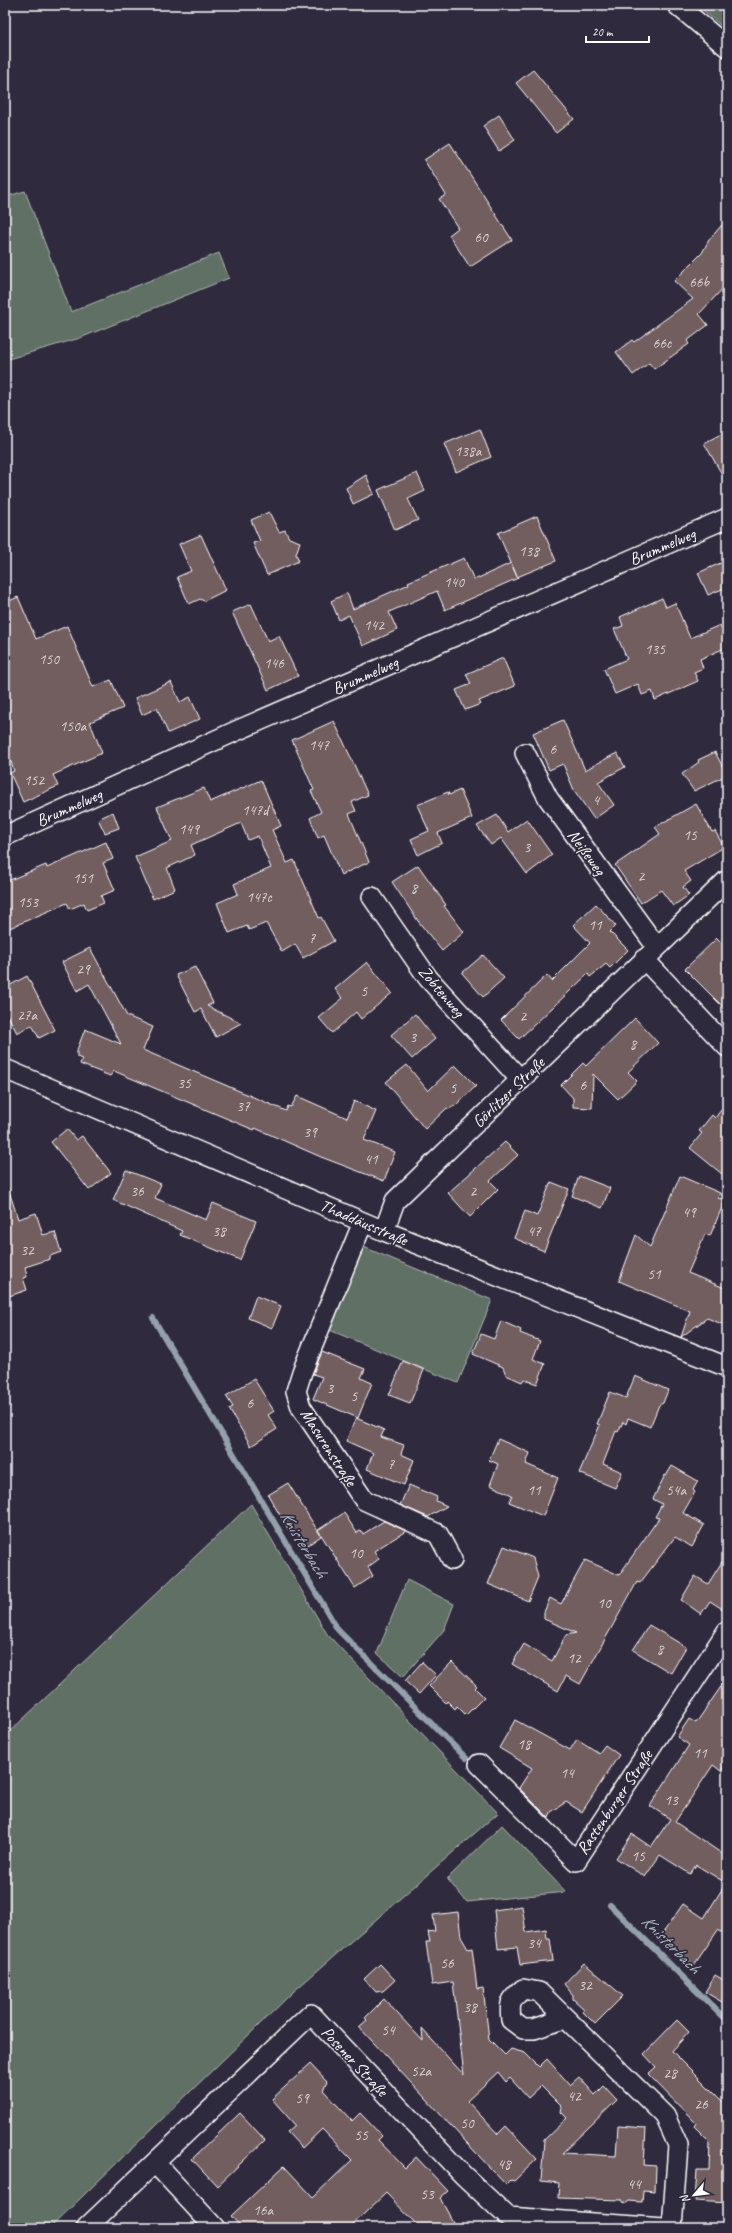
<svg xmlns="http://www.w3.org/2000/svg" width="732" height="2233" viewBox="0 0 732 2233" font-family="Caveat,sans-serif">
  <rect width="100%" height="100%" fill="#2f2a3d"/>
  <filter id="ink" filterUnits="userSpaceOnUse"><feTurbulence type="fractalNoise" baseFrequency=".025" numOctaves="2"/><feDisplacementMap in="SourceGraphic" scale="8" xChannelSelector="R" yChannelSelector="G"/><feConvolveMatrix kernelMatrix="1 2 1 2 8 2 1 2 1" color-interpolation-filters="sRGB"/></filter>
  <g filter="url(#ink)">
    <path fill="#606f65" stroke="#b0b7b2" d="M697 5H727V31Z
      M25 191 71 312 219 253 229 278 80 338 5 360V197Z
      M361 1246 492 1300 458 1383 327 1329Z
      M251 1504 327 1634 498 1813 293 1992 53 2225 54 2228H5V1736Z
      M407 1580 454 1604 444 1630 403 1677 377 1653Z
      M502 1825 566 1892 467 1902 447 1879Z"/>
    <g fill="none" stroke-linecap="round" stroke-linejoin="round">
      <path stroke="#94a1ad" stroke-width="6" d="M153 1318 338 1630 466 1758
        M610 1905 727 2021"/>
    </g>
    <path fill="#725d5f" stroke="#fff" d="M533 70 574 119 556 133 516 83Z
      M499 115 515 140 499 151 483 126Z
      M450 143 512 240 470 267 449 235 458 228 439 199 446 195 424 160Z
      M727 219V284L699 314 708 325 687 341 689 344 654 369 649 363 633 375 616 352 632 340 634 342 693 299 674 281 702 253 709 240Z
      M480 429 491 457 456 472 444 444Z
      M727 431V483L704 443Z
      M417 473 425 491 408 499 418 520 395 530 378 490Z
      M366 475 374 494 353 504 346 488Z
      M269 512 279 532 285 530 289 538 300 542 296 554 299 561 267 575 253 543 260 541 251 520Z
      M537 516 556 561 517 577 498 533Z
      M201 535 226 590 204 601 200 599 189 604 177 577 191 571 179 544Z
      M464 558 474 580 511 563 518 578 445 610 437 591 389 612 397 630 363 646 349 615 339 620 331 601 347 593 353 609 409 584 408 582Z
      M723 562 727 570V587L708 595 698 573Z
      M18 597 36 639 67 626 93 687 111 680 123 708 90 722 102 753 53 775 58 786 23 802 10 773 14 771 5 744V603Z
      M662 598 666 607 675 603 690 638 720 625 727 640V647L700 659 703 668 694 672 698 681 655 700 652 691 642 695 638 684 615 694 604 669 627 659 614 629 623 626 620 617Z
      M251 604 268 641 279 636 298 676 268 690 232 612Z
      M503 658 515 686 479 701 481 704 465 710 456 690 471 684 466 674Z
      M171 682 180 702 190 697 200 719 168 733 157 708 142 715 135 698Z
      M563 720 585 770 617 753 625 767 598 782 614 805 594 819 574 790 563 764 549 770 533 733Z
      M334 721 368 795 352 802 356 811 349 814 369 862 341 875 324 835 318 838 310 818 321 812 311 791 314 790 292 740Z
      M715 752 727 775 694 791 682 774 699 762 698 760Z
      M261 780 281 826 272 830 287 863 294 860 319 918 321 917 334 941 303 958 295 944 282 952 266 923 249 930 247 926 229 933 217 903 238 894 234 884 271 868 258 836 248 840 241 823 191 845 195 855 167 868 175 889 153 899 135 857 172 841 157 807 204 788 210 802Z
      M460 790 472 818 438 833 442 843 418 855 411 839 429 831 417 805 448 792 449 795Z
      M696 804 712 832 715 831 724 847 684 871 691 881 683 887 689 895 673 906 661 890 641 903 615 865 660 834 655 827Z
      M113 812 119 828 105 833 98 819Z
      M497 815 508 832 527 819 552 855 527 874 501 838 491 845 477 826Z
      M106 842 113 859 103 863 115 890 101 896 104 903 87 910 84 903 70 909 67 903 5 930V882L46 865 47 868Z
      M418 865 446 905 444 906 464 932 442 951 418 921 392 882Z
      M596 904 616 926 610 932 628 950 610 968 606 964 590 977 588 974 519 1039 501 1020 547 975 552 981 590 943 573 925Z
      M717 938 727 948V1011L685 969Z
      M90 948 127 1016 153 1027 143 1050 286 1111 288 1106 291 1107 297 1096 347 1118 354 1101 376 1111 364 1140 395 1152 384 1181 321 1157 255 1128 254 1130 114 1071 110 1076 80 1064 82 1059 77 1057V1050L85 1029 121 1044 89 984 77 991 62 962Z
      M483 955 504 978 483 997 462 973Z
      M367 962 392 993 361 1019 356 1012 332 1033 319 1018 343 998 335 989Z
      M195 967 213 1003 207 1006 241 1023 216 1037 201 1009 195 1012 176 975Z
      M27 976 55 1030 39 1038 32 1025 17 1033 5 1010V988Z
      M415 1014 435 1039 412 1059 391 1035Z
      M635 1018 658 1043 628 1072 637 1081 618 1099 593 1074 592 1108 573 1107V1098L561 1085 583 1063 586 1066Z
      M407 1065 428 1091 455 1065 476 1086 456 1105 449 1109 447 1108 425 1129 386 1082Z
      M727 1102V1178L690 1148 702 1133 699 1131 712 1115 715 1118Z
      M67 1129 76 1140 82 1136 111 1173 89 1190 51 1142Z
      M505 1142 518 1155 490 1181 498 1189 470 1217 448 1193Z
      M126 1170 161 1184 155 1198 206 1220 213 1203 256 1221 240 1260 180 1235 182 1231 113 1200Z
      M579 1176 610 1188 602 1208 572 1196Z
      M680 1176 720 1193 718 1198 725 1200 710 1236 705 1234 688 1273 727 1289V1326L707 1318 681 1337 690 1311 619 1281 636 1235 650 1247Z
      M551 1182 569 1189 544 1251 514 1238 525 1211 537 1216Z
      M8 1188 18 1219 36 1213 43 1235 55 1232 61 1252 50 1256V1259L25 1267 27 1277 23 1278 27 1290 9 1296 5 1283V1189Z
      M256 1296 281 1306 272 1328 248 1318Z
      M501 1321 521 1330 520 1333 540 1341 533 1359 545 1364 537 1384 524 1379 522 1382 506 1375 503 1367 473 1354 481 1334 494 1339Z
      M322 1352 365 1369 361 1378 372 1383 358 1418 313 1399 322 1377 313 1374Z
      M403 1361 424 1370 410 1403 389 1395Z
      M635 1376 668 1390 663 1403 659 1405 650 1427 628 1418 626 1424 623 1422 618 1432 616 1431 603 1464 622 1472 615 1488 579 1473 600 1425 597 1424 610 1392 626 1398Z
      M254 1379 274 1411 268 1415 277 1429 251 1446 229 1409 233 1407 226 1396Z
      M356 1418 384 1430 381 1437 404 1445 401 1454 414 1460 404 1485 367 1469 373 1453 346 1441Z
      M498 1439 530 1453 526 1464 558 1478 543 1516 509 1502 512 1495 490 1485 498 1464 489 1460Z
      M672 1466 698 1481 693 1490 695 1492 683 1513 704 1525 692 1547 675 1537 640 1583 637 1582 580 1684 566 1676 558 1691 512 1664 524 1644 552 1661 566 1635 576 1633 544 1619V1612L550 1598 561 1604 585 1560 619 1575 659 1518 655 1517 662 1504 653 1499 665 1475 666 1476Z
      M288 1483 321 1536 305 1547 294 1530 290 1532 268 1495Z
      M409 1485 437 1497 436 1501 447 1506 428 1517 400 1505Z
      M344 1513 357 1533 361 1530 363 1534 384 1521 406 1531 374 1551 379 1559 368 1567 373 1576 355 1588 318 1530Z
      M504 1546 533 1558 538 1577 528 1601 488 1584Z
      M727 1554V1612L710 1601 701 1614 681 1600 695 1576 708 1584Z
      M649 1625 686 1647 671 1673 633 1650Z
      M422 1662 436 1675 419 1694 405 1681Z
      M452 1662 477 1686 475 1688 484 1697 466 1715 457 1706 455 1709 447 1701 446 1703 429 1686Z
      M727 1678V1761L721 1771 713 1765 675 1822 727 1857V1936L718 1930 694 1965 658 1940 683 1904 704 1918 726 1883 696 1865 690 1874 660 1855 645 1877 616 1858 632 1834 651 1847 670 1819 650 1806 689 1745 677 1737 689 1719 696 1723Z
      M515 1720 570 1750 577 1739 599 1753 605 1745 619 1755 582 1812 566 1802 551 1812 549 1818 519 1788 532 1768 499 1748Z
      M522 1906 526 1932 546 1929 547 1939H550L553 1961 520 1965 517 1947 498 1949 494 1910Z
      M458 1912 461 1937 468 1949 472 1948 477 1989 483 1988 489 2039 505 2055 511 2049 525 2053 539 2067 547 2059 570 2085 579 2077 595 2095 604 2086 617 2100 562 2153 616 2156 618 2126 646 2128 644 2165 656 2166 655 2191 643 2190 642 2202 629 2201 625 2204 622 2200 558 2198 559 2183 541 2181 544 2140 567 2118 561 2112 562 2107 541 2086 528 2098 510 2078 506 2082 498 2072 467 2101 498 2134 506 2126 537 2159 514 2181 511 2180 506 2185 359 2027 367 2020 365 2018 384 1999 423 2041 422 2029 464 2075 453 1982 432 1985 426 1942H430L428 1932 435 1931 433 1915Z
      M584 1963 623 1996 595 2024 582 2011 584 2009 573 1999V1995L564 1984Z
      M380 1964 395 1980 383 1991 376 1992 364 1979Z
      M715 1975 727 1982V2005L705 1992Z
      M677 2020 689 2032 672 2051 727 2106V2203L695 2201 697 2170H709L710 2142 694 2126 696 2123 648 2074 656 2067 644 2054Z
      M310 2064 327 2082 323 2090 352 2121 360 2113 382 2136 378 2140 405 2168 416 2157 448 2191 440 2198 456 2228H420L386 2193 349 2228H242L231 2216 284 2166 313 2197 352 2160 322 2129 302 2148 287 2132 295 2125 272 2099Z
      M240 2113 265 2140 217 2186 192 2159Z"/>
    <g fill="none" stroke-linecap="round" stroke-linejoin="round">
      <g stroke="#fff" stroke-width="22">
        <path id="street" d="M677 5 727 47
          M525 753 548 798 656 946
          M5 836 236 731 727 518
          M372 897 428 978 521 1080
          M644 959 727 1047
          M5 1069 384 1231 727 1367
          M363 1222 302 1372 296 1391 301 1407 364 1500 438 1534 452 1560
          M384 1231 395 1201 727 880
          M479 1764 576 1861 727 1631
          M564 2019 534 2029H523L511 2020C509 2003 510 2000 523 1989L539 1992 665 2116 678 2145 672 2228
          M155 2163 215 2228
          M86 2228 311 2014 463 2175 508 2217 664 2228"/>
      </g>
      <use href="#street" stroke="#2f2a3d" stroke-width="19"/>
    </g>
  </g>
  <g text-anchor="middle" stroke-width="3.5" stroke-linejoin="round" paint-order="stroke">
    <g font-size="15" fill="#dcd6d7">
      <text x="481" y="242">60</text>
      <text x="699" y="287">66b</text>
      <text x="662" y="348">66c</text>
      <text x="468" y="456">138a</text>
      <text x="529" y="556">138</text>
      <text x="454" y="587">140</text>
      <text x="374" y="630">142</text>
      <text x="655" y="654">135</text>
      <text x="49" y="664">150</text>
      <text x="274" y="668">146</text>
      <text x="73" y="731">150a</text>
      <text x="319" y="750">147</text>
      <text x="553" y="754">6</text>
      <text x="34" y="785">152</text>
      <text x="596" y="805">4</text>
      <text x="255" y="815">147d</text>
      <text x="189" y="834">149</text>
      <text x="690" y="840">15</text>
      <text x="527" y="852">3</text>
      <text x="641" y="881">2</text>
      <text x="83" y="883">151</text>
      <text x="414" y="893">8</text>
      <text x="259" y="902">147c</text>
      <text x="28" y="907">153</text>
      <text x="595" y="930">11</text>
      <text x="312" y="943">7</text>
      <text x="83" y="974">29</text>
      <text x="364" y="996">5</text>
      <text x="27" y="1020">27a</text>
      <text x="523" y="1021">2</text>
      <text x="413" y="1042">3</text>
      <text x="633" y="1049">8</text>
      <text x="184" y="1088">35</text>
      <text x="583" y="1090">6</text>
      <text x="453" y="1093">5</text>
      <text x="243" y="1111">37</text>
      <text x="310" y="1137">39</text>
      <text x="371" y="1164">41</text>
      <text x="137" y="1196">36</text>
      <text x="473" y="1196">2</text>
      <text x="689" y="1217">49</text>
      <text x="219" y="1236">38</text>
      <text x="534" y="1236">47</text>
      <text x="27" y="1255">32</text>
      <text x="654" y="1279">51</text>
      <text x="330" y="1393">3</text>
      <text x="354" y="1401">5</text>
      <text x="250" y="1408">6</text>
      <text x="391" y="1469">7</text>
      <text x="534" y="1495">11</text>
      <text x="676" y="1495">54a</text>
      <text x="356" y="1558">10</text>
      <text x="604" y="1608">10</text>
      <text x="660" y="1654">8</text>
      <text x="574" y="1663">12</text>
      <text x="524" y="1749">18</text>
      <text x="700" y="1758">11</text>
      <text x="567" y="1778">14</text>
      <text x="671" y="1805">13</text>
      <text x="638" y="1861">15</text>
      <text x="534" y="1948">34</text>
      <text x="447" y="1968">56</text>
      <text x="585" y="1990">32</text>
      <text x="470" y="2012">38</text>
      <text x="388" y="2035">54</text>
      <text x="421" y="2076">52a</text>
      <text x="670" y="2078">28</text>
      <text x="574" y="2101">42</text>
      <text x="302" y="2103">59</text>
      <text x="701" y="2109">26</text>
      <text x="467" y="2128">50</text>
      <text x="361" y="2140">55</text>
      <text x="504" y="2169">48</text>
      <text x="634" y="2189">44</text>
      <text x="427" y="2199">53</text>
      <text x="263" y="2215">16a</text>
    </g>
    <g font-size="17" fill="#fff" stroke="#2f2a3d">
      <text transform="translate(662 546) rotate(-23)" y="6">Brummelweg</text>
      <text transform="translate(365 675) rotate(-24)" y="6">Brummelweg</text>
      <text transform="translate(69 807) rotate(-24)" y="6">Brummelweg</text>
      <text transform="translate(587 852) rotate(54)" y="6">Neißeweg</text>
      <text transform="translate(442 991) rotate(50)" y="6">Zobtenweg</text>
      <text transform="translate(508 1092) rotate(-44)" y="6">Görlitzer Straße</text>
      <text transform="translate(364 1222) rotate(23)" y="6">Thaddäusstraße</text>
      <text transform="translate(329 1447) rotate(57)" y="6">Masurenstraße</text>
      <text transform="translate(614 1802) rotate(-56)" y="6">Rastenburger Straße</text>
      <text transform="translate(355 2061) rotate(47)" y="6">Posener Straße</text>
    </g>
    <g font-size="18" font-style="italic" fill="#aeb9c1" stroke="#2f2a3d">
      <text transform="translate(304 1544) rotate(59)" y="6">Knisterbach</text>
      <text transform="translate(671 1944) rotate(45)" y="6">Knisterbach</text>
    </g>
  </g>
  <rect width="732" height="2233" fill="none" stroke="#2f2a3d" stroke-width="20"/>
  <rect x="10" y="10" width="712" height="2213" fill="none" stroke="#fff" stroke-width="1.5" filter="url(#ink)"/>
  <g transform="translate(694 2195) rotate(242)" stroke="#2f2a3d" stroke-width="3" paint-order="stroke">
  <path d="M0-3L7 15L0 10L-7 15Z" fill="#ffffff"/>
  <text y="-6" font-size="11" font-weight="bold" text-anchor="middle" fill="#ffffff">N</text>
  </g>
  <path d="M586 36v6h63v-6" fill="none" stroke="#ffffff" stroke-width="2"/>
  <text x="592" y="36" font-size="12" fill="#ffffff" stroke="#2f2a3d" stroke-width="3" paint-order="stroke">20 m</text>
</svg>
